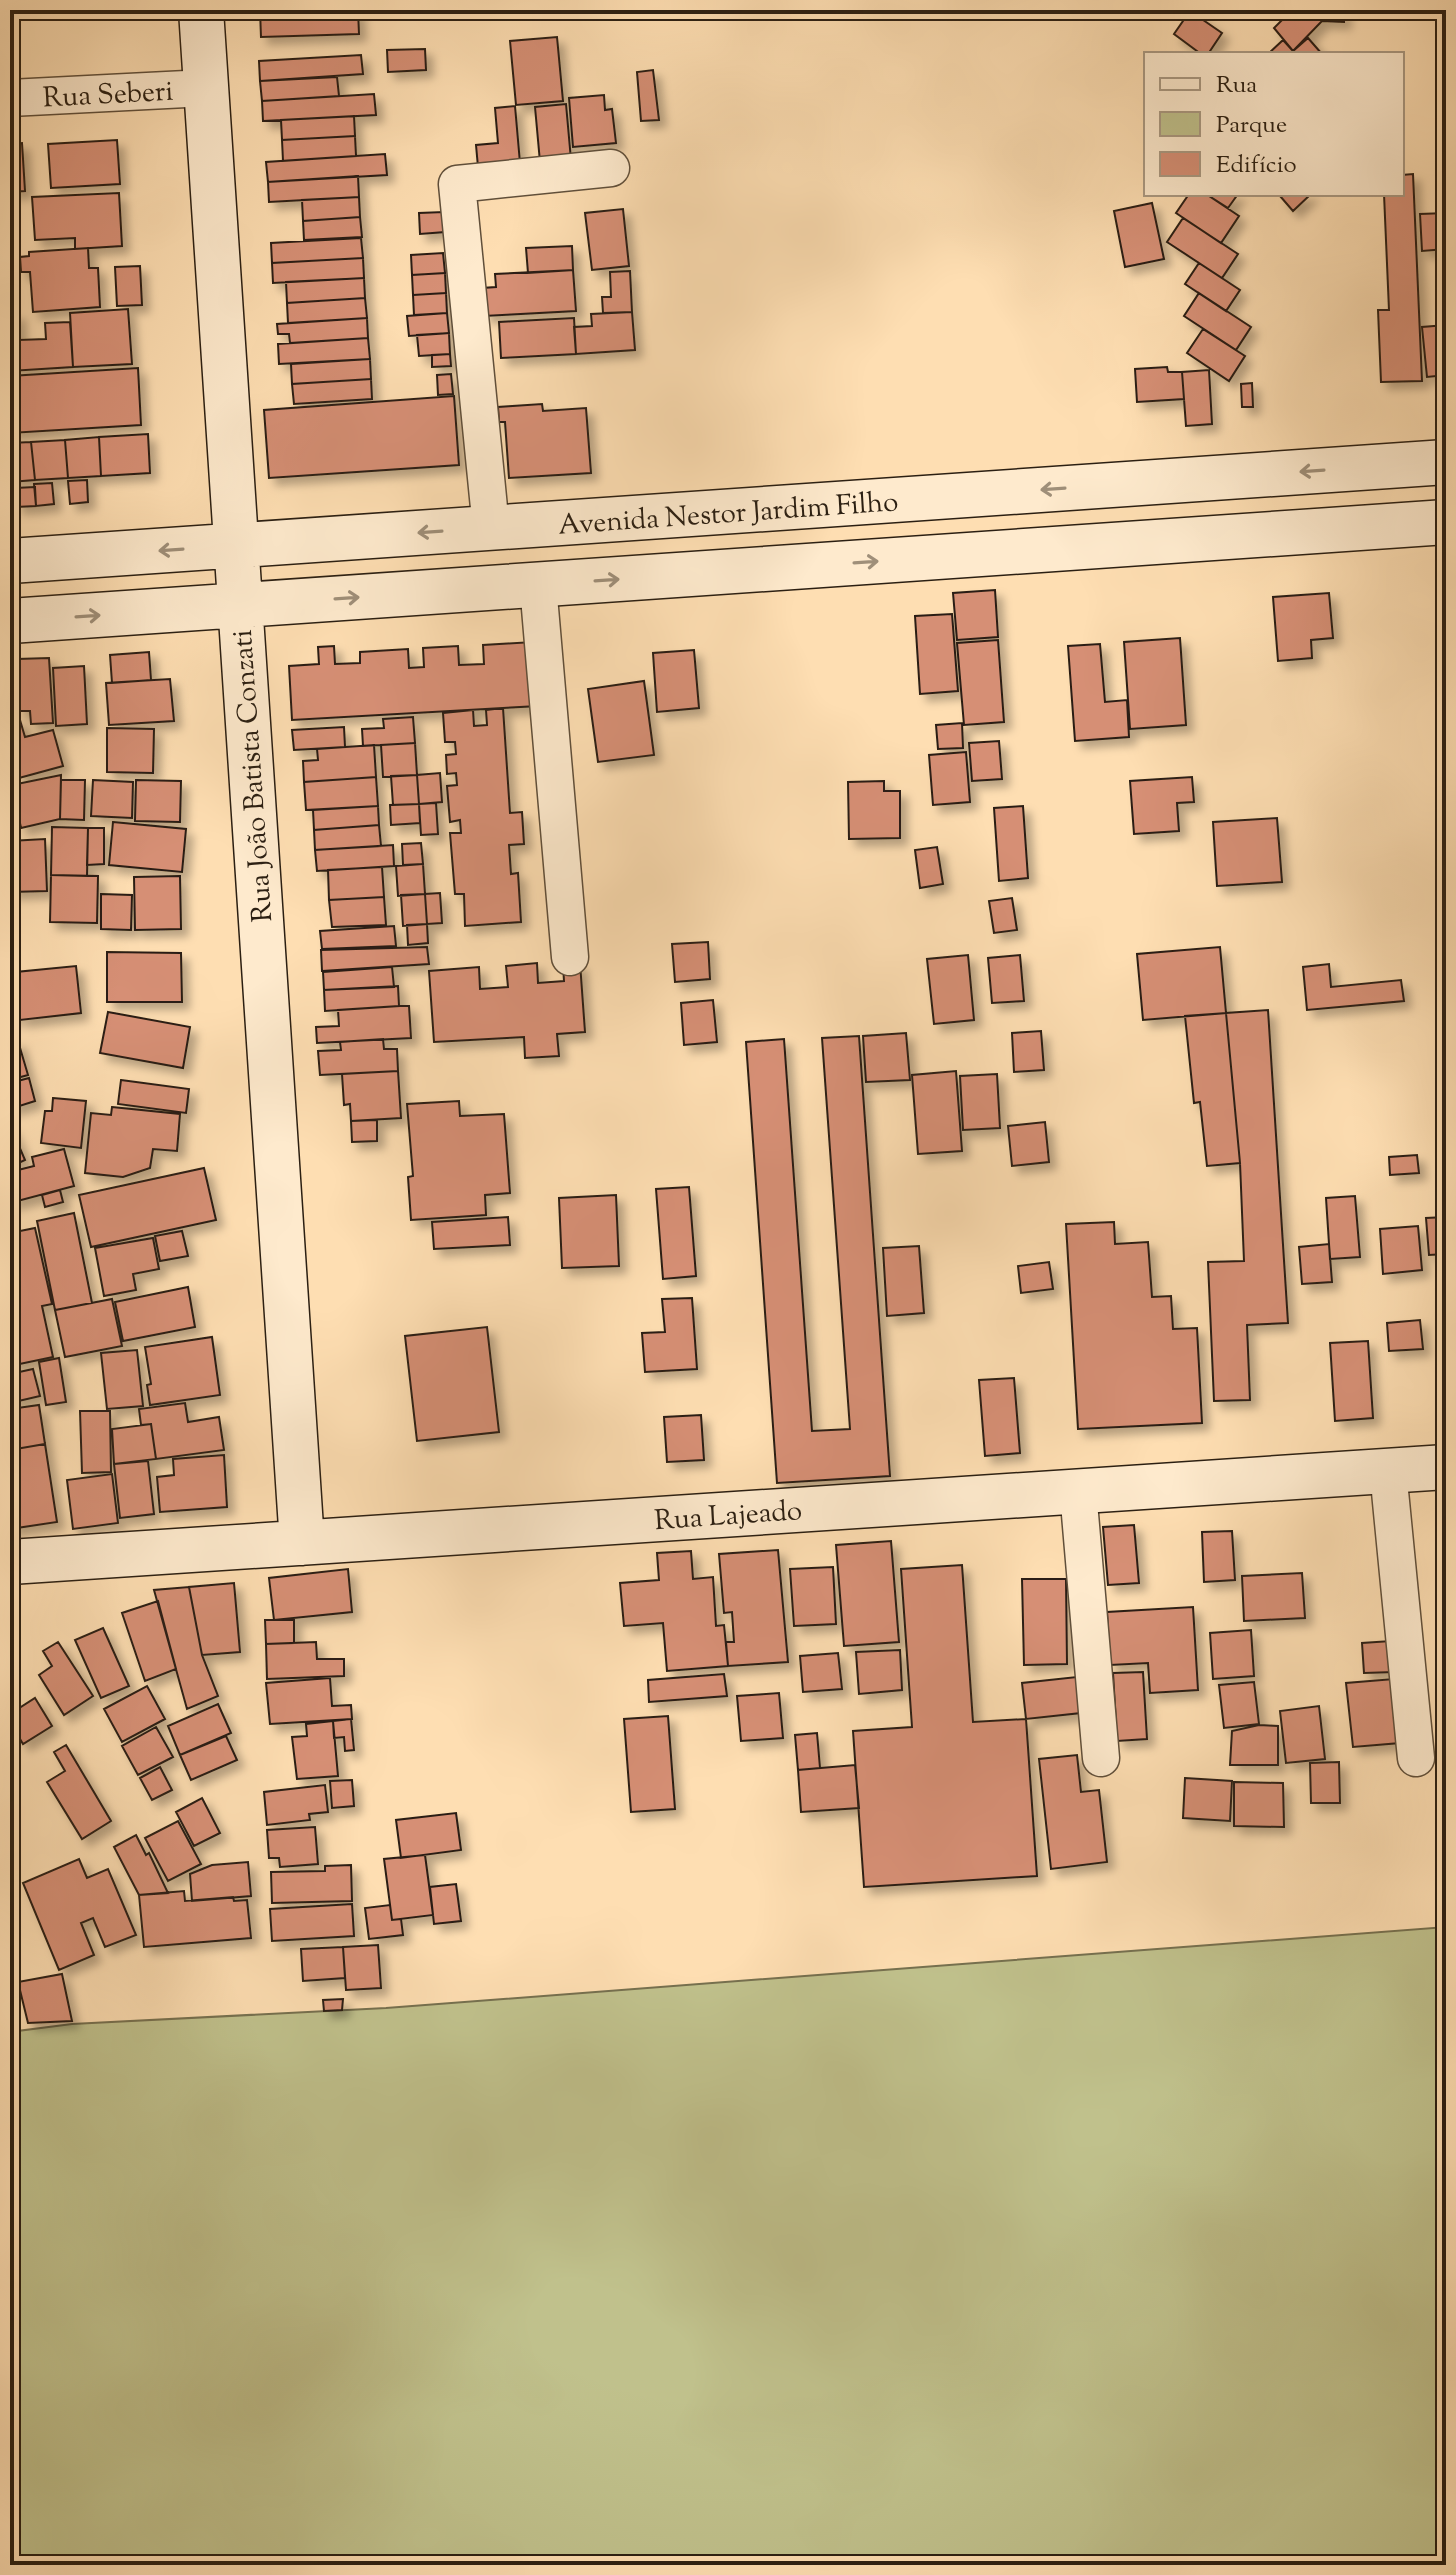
<svg xmlns="http://www.w3.org/2000/svg" width="1456" height="2575" viewBox="0 0 1456 2575" font-family="'Sorts Mill Goudy',serif">
  <defs>
    <filter id="shadow"><feDropShadow dx="7" dy="7" stdDeviation="4" flood-color="#0004"/></filter>
  </defs>
  <rect width="100%" height="100%" fill="#fedeb2"/>
  <filter id="stains"><feTurbulence type="fractalNoise" baseFrequency=".0025" numOctaves="4"/><feColorMatrix values="0 0 0 0 .2 0 0 0 0 .09 0 0 0 0 .02 0 0 0 .5 -.17"/></filter>
  <radialGradient id="worn" r=".72"><stop offset=".6" stop-color="#630" stop-opacity="0"/><stop offset="1" stop-color="#630" stop-opacity=".3"/></radialGradient>
  <path fill="#c0c18c" stroke="#76704f" stroke-width="2" d="M1446 1927V2565H10V2032L72 2024 386 2008Z"/>
  <path fill="#d68f75" stroke="#2b1f12" stroke-width="2" filter="url(#shadow)" d="M260 10H358L359 34 261 37Z
    M1292 10H1311L1322 21 1293 51 1274 28Z
    M1311 10H1344V22L1322 21Z
    M1190 11 1222 33 1208 54H1201L1174 34Z
    M557 37 563 101 516 105 510 41Z
    M1308 38 1322 54H1268L1283 40 1293 51Z
    M425 49 426 70 388 72 387 50Z
    M361 55 363 74 260 81 259 61Z
    M653 70 659 120 641 121 637 72Z
    M337 77 339 96 262 101 260 81Z
    M374 94 376 115 263 121 262 101Z
    M604 95 605 110 612 109 616 143 573 147 569 98Z
    M566 104 571 160 540 162 535 107Z
    M515 106 520 163 478 167 476 145 498 143 495 108Z
    M354 116 355 136 282 140 281 120Z
    M355 136 356 156 283 161 282 140Z
    M117 140 120 184 51 188 48 144Z
    M22 143 25 191 10 192V144Z
    M385 154 387 175 268 182 266 162Z
    M1413 174 1422 381 1381 382 1378 310H1389L1384 194H1402V175Z
    M358 176 359 197 269 202 268 182Z
    M119 193 122 246 75 249V238L35 240 32 197Z
    M1189 194H1206L1239 216 1221 243 1176 213Z
    M1206 194H1238L1228 208Z
    M1282 194H1311L1293 211 1280 196Z
    M359 197 360 217 303 221 302 200Z
    M1152 203 1164 259 1125 267 1114 211Z
    M623 209 629 266 592 270 585 213Z
    M444 212 445 232 420 234 419 213Z
    M1446 213V249L1422 251 1420 214Z
    M360 217 362 237 304 240 303 221Z
    M1183 218 1238 254 1222 278 1167 242Z
    M361 238 363 258 272 263 271 243Z
    M572 246 573 270 528 273 526 248Z
    M88 248 89 268H98L100 307 33 312 30 272H21L20 257 29 256V252Z
    M443 253 445 273 412 275 411 255Z
    M363 258 364 278 273 283 272 263Z
    M1199 263 1240 290 1226 311 1185 284Z
    M140 266 142 305 117 306 115 267Z
    M573 270 576 311 484 316 482 288 496 287 495 274Z
    M630 271 632 312 603 313 602 297H611L610 272Z
    M445 273 446 293 413 295 412 275Z
    M364 278 365 298 287 303 286 282Z
    M446 293 447 313 414 315 413 295Z
    M1199 293 1251 327 1236 350 1184 316Z
    M365 298 367 318 288 323 287 303Z
    M128 309 132 364 73 367 70 313Z
    M632 312 635 350 576 354 574 327 592 326 591 314Z
    M18 313 19 340 46 339 45 323 70 322 73 367 10 371V314Z
    M447 313 449 333 409 336 407 316Z
    M367 318 368 338 290 343 289 334H278L277 324Z
    M574 318 576 354 501 358 499 322Z
    M1446 325V375L1427 377 1422 327Z
    M1203 329 1245 356 1229 381 1187 353Z
    M449 333 450 354 419 356 417 335Z
    M368 338 370 359 279 364 278 344Z
    M450 354 451 366 432 367V355Z
    M370 359 371 379 292 384 291 364Z
    M1167 367 1168 372H1182L1184 399 1137 402 1135 369Z
    M138 368 141 425 10 433V376Z
    M1209 370 1212 424 1186 426 1182 372Z
    M451 374 453 394 438 395 437 375Z
    M371 379 372 399 294 404 292 384Z
    M1252 383 1253 407H1242L1241 384Z
    M454 396 459 465 269 478 264 410Z
    M542 404 543 411 586 408 591 473 509 478 505 422H499L498 407Z
    M148 434 150 473 101 476 99 437Z
    M99 437 101 476 68 478 65 440Z
    M65 440 68 478 35 480 31 442Z
    M31 442 35 480 10 482V443Z
    M87 480 88 502 70 504 68 481Z
    M52 483 54 504 36 506 34 484Z
    M35 487 36 506 16 507 15 488Z
    M995 590 998 637 957 640 953 593Z
    M1329 593 1333 638 1311 640 1312 658 1278 661 1273 597Z
    M952 614 958 691 920 694 915 616Z
    M1180 638 1186 725 1130 729 1124 642Z
    M998 640 1004 722 964 725 957 643Z
    M533 642 538 706 292 720 289 666 319 664 318 647 334 646 335 664 360 663V652L408 649 409 668 424 667 423 648 458 646 459 665 484 664 483 645Z
    M1100 644 1105 702 1127 700 1129 737 1075 741 1068 646Z
    M694 650 699 708 657 712 653 653Z
    M149 652 151 680 112 683 110 655Z
    M49 658 53 723 31 724 30 711H20L17 659Z
    M84 666 87 724 56 726 53 668Z
    M170 679 174 721 109 725 106 683Z
    M644 681 654 755 598 762 588 689Z
    M503 708 510 813 522 812 524 844 509 845 511 874 518 873 521 922 465 926 464 894H455L450 833H461L460 820 450 822 447 786 457 785 456 773 447 774 446 755 456 754 455 742H445L443 713 473 710 474 726 487 725 486 710Z
    M413 717 415 743 363 746 362 729 384 728 383 719Z
    M20 720 25 737 53 730 63 766 19 778 10 748V723Z
    M962 723 963 748 938 749 936 725Z
    M344 727 345 747 294 750 292 730Z
    M107 728 154 729 153 773 107 772Z
    M999 741 1002 779 972 781 969 743Z
    M415 743 417 775 383 777 381 745Z
    M374 745 376 777 304 782 303 761 318 760 317 749Z
    M966 752 970 802 933 805 929 755Z
    M440 773 442 802 419 804 417 775Z
    M61 775 60 819 21 828 12 785Z
    M417 775 419 804 393 805 391 776Z
    M376 777 378 806 306 810 304 782Z
    M1192 777 1194 802 1177 803 1179 831 1134 834 1130 781Z
    M61 780H85L84 820 60 819Z
    M93 780 133 782 132 818 91 816Z
    M136 780 181 781 180 822 135 821Z
    M884 781V791H900V838L849 839 848 782Z
    M436 803 438 834 421 835 419 804Z
    M419 804 420 823 391 825 390 805Z
    M378 806 379 825 314 830 313 810Z
    M1023 806 1028 878 999 881 994 808Z
    M1277 818 1282 882 1217 886 1213 822Z
    M113 822 186 829 182 872 109 865Z
    M379 825 381 846 315 850 314 830Z
    M52 827 88 828 87 876 51 875Z
    M88 828H104V864L87 865Z
    M45 839 47 891 10 892V841Z
    M421 843 423 864 403 865 402 844Z
    M393 845 394 866 317 871 315 850Z
    M937 847 943 884 920 888 915 850Z
    M423 864 425 894 398 896 396 866Z
    M382 867 384 897 329 900 328 870Z
    M51 875 98 876 97 923 50 922Z
    M180 876 181 929 135 930 134 877Z
    M440 893 442 923 427 924 425 894Z
    M101 894 132 895 131 930 101 929Z
    M425 894 427 924 403 926 401 895Z
    M384 897 386 925 332 927 329 900Z
    M1012 898 1017 930 994 933 989 901Z
    M427 924 428 943 408 945 407 925Z
    M394 926 396 946 322 949 320 931Z
    M708 942 710 979 675 982 672 944Z
    M427 947 429 964 322 971 321 950Z
    M1220 947 1226 1013 1143 1020 1137 954Z
    M107 952 181 953 182 1002H107Z
    M968 955 974 1020 934 1024 927 959Z
    M1020 955 1024 1001 992 1003 988 958Z
    M537 963 538 983 564 981 563 965 580 963 585 1032 557 1034 559 1056 525 1058 524 1037 434 1042 429 971 479 967 480 989 508 987 506 966Z
    M1329 964 1331 987 1401 980 1404 1001 1307 1010 1303 967Z
    M76 966 81 1013 20 1020 16 972Z
    M392 967 394 987 324 990 323 972Z
    M10 985 16 1018 10 1019Z
    M398 986 399 1006 325 1011 324 990Z
    M713 1000 717 1042 684 1045 681 1003Z
    M399 1006H409L411 1038 317 1043 316 1027 339 1026 338 1010Z
    M1268 1010 1288 1323 1247 1325 1250 1400 1214 1401 1208 1262 1244 1261 1240 1163 1226 1013Z
    M108 1012 190 1027 183 1068 100 1053Z
    M1226 1013 1240 1163 1207 1166 1200 1102 1194 1103 1185 1016Z
    M1041 1031 1044 1070 1014 1072 1012 1033Z
    M906 1033 910 1080 866 1082 863 1036Z
    M859 1036 890 1476 777 1483 746 1042 784 1039 812 1431 850 1429 822 1038Z
    M383 1039 384 1049H397L398 1071 320 1075 318 1051 341 1050 340 1042Z
    M18 1041 28 1075 10 1080V1043Z
    M398 1071 401 1118 351 1121 350 1104 344 1105 342 1074Z
    M956 1071 962 1151 918 1154 912 1075Z
    M997 1074 1000 1128 963 1130 960 1076Z
    M29 1078 35 1101 10 1109V1083Z
    M121 1080 189 1089 186 1113 118 1104Z
    M53 1098 86 1101 81 1148 41 1143 45 1111H52Z
    M459 1101 460 1116 504 1114 510 1193 485 1195 486 1215 411 1220 408 1177 413 1176 407 1104Z
    M112 1107 180 1114 177 1151 153 1149 150 1168 123 1177 85 1173 91 1113 111 1115Z
    M377 1120V1141L352 1142 351 1121Z
    M1045 1122 1049 1162 1012 1166 1008 1126Z
    M10 1125 25 1160 10 1167Z
    M64 1149 74 1186 10 1203V1172L34 1166 32 1157Z
    M1417 1155 1419 1173 1390 1175 1389 1157Z
    M204 1168 216 1220 91 1247 79 1195Z
    M689 1187 696 1276 663 1279 656 1189Z
    M60 1190 63 1202 45 1207 42 1195Z
    M616 1195 619 1266 562 1268 559 1198Z
    M1355 1196 1360 1257 1330 1259 1326 1198Z
    M74 1213 92 1303 55 1310 37 1221Z
    M508 1217 510 1245 434 1249 432 1222Z
    M1446 1217V1254L1429 1255 1426 1218Z
    M1114 1222 1115 1244 1148 1242 1152 1297 1171 1296 1173 1329 1197 1328 1202 1423 1078 1429 1066 1224Z
    M1418 1226 1422 1270 1383 1274 1380 1229Z
    M35 1228 52 1304 42 1306 53 1357 10 1366V1307L14 1306 10 1290V1233Z
    M182 1231 188 1256 160 1261 155 1236Z
    M153 1238 159 1269 133 1274 136 1290 104 1296 95 1248Z
    M1329 1244 1332 1282 1302 1284 1299 1247Z
    M919 1246 924 1313 887 1316 883 1248Z
    M1049 1262 1053 1289 1021 1293 1018 1266Z
    M1441 1283H1446V1318H1444Z
    M188 1287 195 1327 123 1341 115 1302Z
    M692 1298 697 1369 645 1372 642 1333 665 1332 662 1299Z
    M112 1299 122 1346 65 1357 55 1310Z
    M1420 1320 1423 1349 1389 1351 1387 1323Z
    M487 1327 499 1432 417 1441 405 1336Z
    M212 1337 220 1395 150 1405 147 1385 151 1384 145 1347Z
    M1368 1341 1373 1418 1335 1421 1330 1343Z
    M137 1350 143 1406 107 1409 101 1353Z
    M59 1358 66 1402 46 1405 39 1362Z
    M33 1369 40 1396 10 1403V1374Z
    M1014 1378 1020 1453 985 1456 979 1380Z
    M185 1403 188 1422 219 1417 224 1450 156 1459 151 1424 141 1425 139 1409Z
    M39 1405 45 1444 10 1450V1409Z
    M80 1411H110L111 1472 82 1473Z
    M701 1415 704 1460 667 1462 664 1417Z
    M151 1424 156 1459 114 1464 112 1429Z
    M45 1444 57 1522 10 1529V1450Z
    M224 1455 227 1507 160 1512 157 1477 174 1475 173 1459Z
    M148 1461 154 1514 120 1518 114 1464Z
    M112 1474 118 1523 73 1529 67 1480Z
    M1134 1525 1139 1583 1108 1585 1103 1527Z
    M1232 1531 1235 1580 1204 1582 1202 1532Z
    M891 1541 899 1642 844 1646 836 1545Z
    M778 1550 788 1662 728 1666 726 1642H734L732 1612 724 1613 719 1554Z
    M691 1551 693 1579 713 1577 716 1626 724 1625 728 1666 667 1671 663 1623 624 1626 620 1583 659 1580 657 1553Z
    M962 1565 973 1722 1026 1719 1037 1876 864 1887 853 1731 912 1727 901 1569Z
    M833 1567 836 1624 794 1626 790 1569Z
    M348 1569 352 1612 274 1620 269 1578Z
    M1302 1573 1305 1618 1244 1621 1242 1576Z
    M1022 1579H1066L1067 1664 1024 1665Z
    M234 1583 240 1652 202 1655 189 1587Z
    M189 1587 202 1655 218 1696 187 1709 154 1590Z
    M158 1601 176 1669 145 1681 122 1613Z
    M1193 1607 1198 1690 1150 1693 1148 1663 1110 1665 1107 1612Z
    M265 1620H294V1643L266 1644Z
    M103 1628 129 1686 101 1698 75 1640Z
    M1251 1630 1254 1676 1213 1679 1210 1633Z
    M1391 1641 1394 1672 1364 1673 1362 1643Z
    M58 1642 93 1696 64 1715 39 1675 52 1666 43 1651Z
    M316 1642 317 1659H344V1676L267 1679 266 1644Z
    M900 1650 902 1690 859 1694 856 1652Z
    M838 1653 842 1689 803 1692 800 1656Z
    M1143 1672 1147 1739 1117 1741 1113 1673Z
    M724 1674 727 1696 649 1702 648 1680Z
    M1086 1676 1090 1712 1026 1719 1022 1683Z
    M330 1678 332 1706 351 1705 352 1719 270 1724 266 1683Z
    M1394 1679 1400 1743 1353 1747 1346 1683Z
    M1254 1682 1259 1724 1224 1728 1219 1685Z
    M147 1686 165 1719 122 1742 104 1709Z
    M779 1693 783 1738 741 1741 737 1696Z
    M35 1698 52 1726 23 1744 10 1722V1714Z
    M218 1704 231 1733 180 1755 168 1726Z
    M1319 1706 1325 1759 1286 1763 1280 1711Z
    M668 1716 675 1809 631 1812 624 1719Z
    M351 1719 354 1750 345 1751 344 1737 334 1738 333 1721Z
    M333 1721 338 1776 297 1779 292 1737 307 1736 306 1724Z
    M1259 1725 1278 1726V1765H1230L1232 1731Z
    M156 1727 173 1757 138 1775 122 1746Z
    M817 1733 820 1768 798 1770 795 1735Z
    M226 1736 237 1760 191 1780 180 1755Z
    M66 1745 111 1821 82 1839 47 1782 65 1771 54 1752Z
    M1077 1755 1081 1792 1099 1790 1107 1862 1051 1869 1039 1759Z
    M1339 1762 1340 1803H1311L1310 1763Z
    M855 1765 859 1808 801 1812 798 1770Z
    M160 1767 172 1790 152 1800 140 1778Z
    M1185 1778 1232 1781 1230 1821 1183 1818Z
    M352 1780 354 1806 332 1808 330 1781Z
    M1234 1782 1283 1783 1284 1827 1234 1826Z
    M325 1785 328 1812 309 1814 310 1820 267 1825 264 1792Z
    M202 1798 220 1833 194 1846 176 1812Z
    M456 1813 461 1850 401 1858 396 1820Z
    M178 1821 201 1864 168 1881 145 1838Z
    M315 1827 318 1864 280 1867 279 1858H269L267 1830Z
    M136 1835 146 1855 149 1853 168 1893 139 1895 114 1847Z
    M425 1855 433 1915 392 1920 384 1859Z
    M79 1859 87 1878 108 1869 136 1935 105 1947 93 1918 81 1923 94 1955 59 1970 23 1883Z
    M248 1862 251 1896 192 1901 190 1874 212 1865Z
    M351 1865 352 1901 272 1903 271 1872 325 1871V1866Z
    M456 1884 461 1921 434 1924 430 1887Z
    M184 1891 185 1901 233 1897 234 1901 247 1900 251 1938 144 1947 139 1895Z
    M352 1904 354 1936 272 1941 270 1909Z
    M390 1905 392 1920 401 1919 403 1935 369 1939 365 1908Z
    M378 1945 381 1988 346 1990 343 1947Z
    M343 1947 345 1978 303 1981 301 1949Z
    M62 1974 72 2021 28 2023 18 1982Z
    M343 1999 342 2010 324 2011 323 2000Z"/>
  <g fill="none" stroke-linecap="round" stroke-linejoin="round">
    <g stroke="#604f3a" stroke-width="39">
      <path id="street" d="M10 98 206 88
        M491 528 457 184 611 168
        M538 585 570 957
        M1388 1471 1416 1758
        M1078 1491 1101 1758"/>
    </g>
    <g stroke="#2b1f12" stroke-width="47">
      <path id="secondary" d="M201 10 302 1543
        M10 561 1446 462
        M10 621 1446 522
        M10 1562 1446 1467"/>
    </g>
    <use href="#street" stroke="#feeacd" stroke-width="36"/>
    <use href="#secondary" stroke="#feeacd" stroke-width="44"/>
  </g>
  <defs><path id="oneway-shaft" d="M-6 0H5M1.5-3L5.5 0L1.5 3" fill="none" stroke-width="1.6" stroke-linecap="round" stroke-linejoin="round" transform="scale(2)"/></defs>
  <g stroke="#9f8f79">
    <use href="#oneway-shaft" transform="translate(1312 471) rotate(176)"/>
    <use href="#oneway-shaft" transform="translate(1053 489) rotate(176)"/>
    <use href="#oneway-shaft" transform="translate(430 532) rotate(176)"/>
    <use href="#oneway-shaft" transform="translate(171 550) rotate(176)"/>
    <use href="#oneway-shaft" transform="translate(866 562) rotate(-4)"/>
    <use href="#oneway-shaft" transform="translate(607 580) rotate(-4)"/>
    <use href="#oneway-shaft" transform="translate(347 598) rotate(-4)"/>
    <use href="#oneway-shaft" transform="translate(88 616) rotate(-4)"/>
  </g>
  <g text-anchor="middle" stroke-width="7" stroke-linejoin="round" paint-order="stroke">
    <g font-size="28" fill="#2b1f12" stroke="#feeacd">
      <text transform="translate(108 93) rotate(-3)" y="10">Rua Seberi</text>
      <text transform="translate(728 512) rotate(-4)" y="10">Avenida Nestor Jardim Filho</text>
      <text transform="translate(251 776) rotate(-94)" y="10">Rua João Batista Conzati</text>
      <text transform="translate(728 1514) rotate(-4)" y="10">Rua Lajeado</text>
    </g>
  </g>
  <rect width="1456" height="2575" fill="none" stroke="#fedeb2" stroke-width="40"/>
  <rect x="12" y="12" width="1432" height="2551" fill="none" stroke="#2b1f12" stroke-width="4"/>
  <rect x="20" y="20" width="1416" height="2535" fill="none" stroke="#2b1f12" stroke-width="2"/>
  <rect x="1144" y="52" width="260" height="144" fill="#feeacd" stroke="#aa9982" stroke-width="2"/>
  <rect x="1160" y="78" width="40" height="12" fill="#feeacd" stroke="#aa9982" stroke-width="2"/>
  <text x="1216" y="92" font-size="24" fill="#2b1f12">Rua</text>
  <rect x="1160" y="112" width="40" height="24" fill="#c0c18c" stroke="#aa9982" stroke-width="2"/>
  <text x="1216" y="132" font-size="24" fill="#2b1f12">Parque</text>
  <rect x="1160" y="152" width="40" height="24" fill="#d68f75" stroke="#aa9982" stroke-width="2"/>
  <text x="1216" y="172" font-size="24" fill="#2b1f12">Edifício</text>
  <rect width="100%" height="100%" filter="url(#stains)"/>
  <rect width="100%" height="100%" fill="url(#worn)"/>
</svg>
